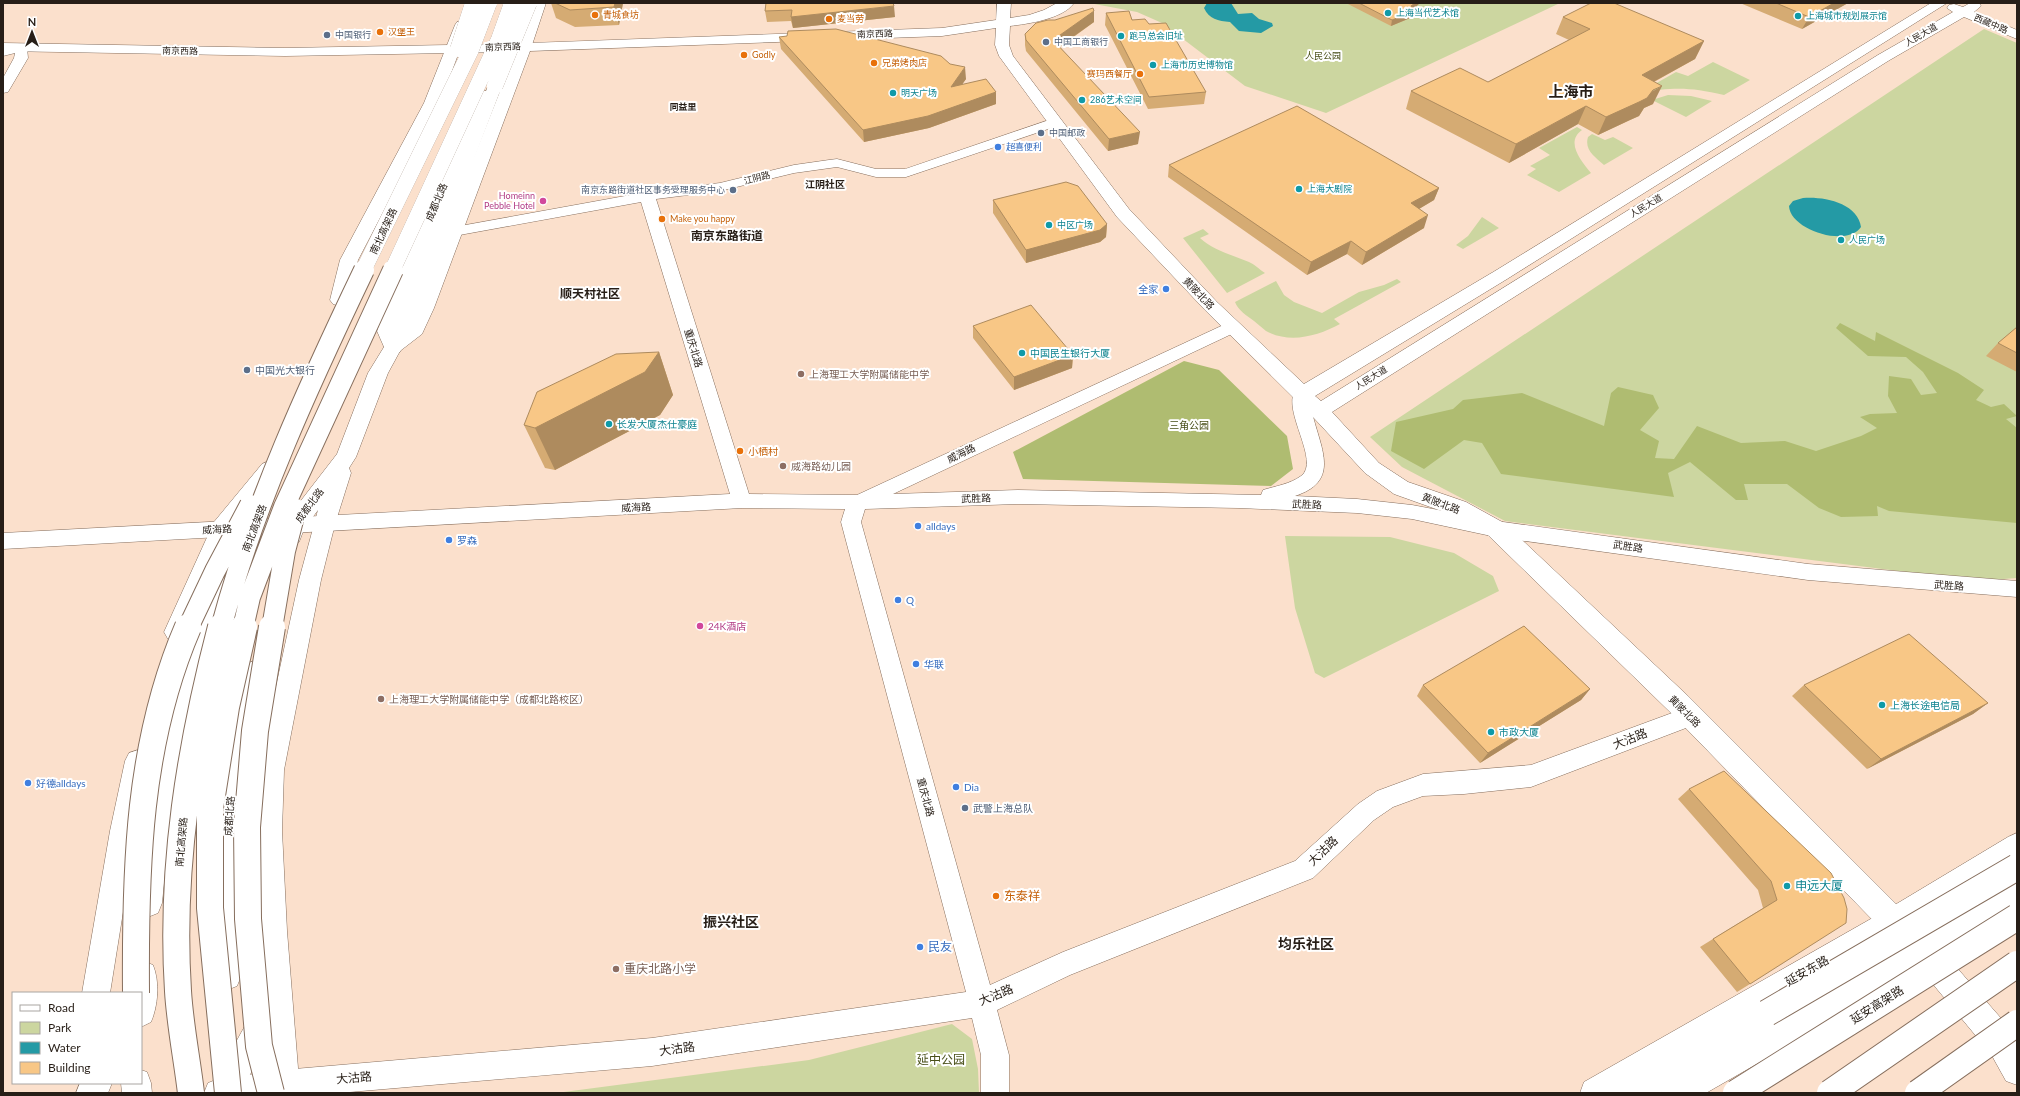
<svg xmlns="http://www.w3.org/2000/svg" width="2020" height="1096" viewBox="0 0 2020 1096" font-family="Lato,'Noto Sans SC',sans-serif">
  <rect width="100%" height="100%" fill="#fbe0cc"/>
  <path fill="#ccd6a0" d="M1089 3H1560L1326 113 1245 86 1162 23 1137 12Z
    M1984 29 2017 43V578L1977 581 1505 521 1402 467 1370 437Z
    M1713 62 1750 80 1724 95C1690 87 1673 87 1639 93L1676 72 1688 76Z
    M1668 95 1691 96 1712 101 1686 117 1652 100Z
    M1577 127 1582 130C1565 142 1581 161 1591 173L1559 192 1527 175 1536 169 1530 166 1550 155 1539 148Z
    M1592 134 1605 140 1613 137 1633 148 1604 165C1595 157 1584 150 1588 137Z
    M1482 217 1499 228 1463 249 1456 245 1468 236Z
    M1203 229 1209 234 1200 238C1213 250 1232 255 1249 262 1254 264 1259 269 1265 273L1227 293 1183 238Z
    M1397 279 1401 282 1334 319 1340 324C1318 336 1290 344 1266 331 1262 328 1258 324 1254 321 1247 316 1238 310 1235 302L1276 281 1284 295 1294 302 1322 313 1359 292 1384 285Z
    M1285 536 1390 537 1454 553 1493 576 1499 591 1324 678 1315 673 1295 608Z
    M952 1024 972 1039 978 1069 979 1093H556L809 1060Z"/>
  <path fill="#afbc71" d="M1840 323 1875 341 1876 332 1958 373 1984 390 1976 400 1991 407 2004 404 2017 416 2006 419 2017 428V523L1889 511 1877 506 1878 516 1841 517 1819 508 1787 484H1744L1748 500H1736L1690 462 1668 473 1674 497 1501 474 1482 443 1464 440 1424 469 1391 451 1396 422 1453 409 1463 400 1522 393 1604 426 1611 393 1618 387 1653 395 1659 408 1640 430 1659 441 1655 458 1674 459 1697 426 1741 443 1785 441 1816 451 1861 436 1877 428 1860 417 1870 414 1897 413 1888 396 1889 376 1911 379 1921 395 1937 393 1923 372 1906 357 1868 356 1836 328Z
    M1184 361 1219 370 1287 436 1293 469 1271 486 1023 479 1013 452Z"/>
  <path fill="#249aa5" d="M1207 3H1231L1238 14 1252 13 1259 19 1272 23 1273 26 1261 33 1239 31 1230 22C1218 21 1209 19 1204 8Z
    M1803 198C1823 196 1858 203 1861 227 1847 248 1790 230 1789 206L1793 201Z"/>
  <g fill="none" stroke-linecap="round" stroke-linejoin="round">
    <g stroke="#866e5d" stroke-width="1">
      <path id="street" d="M21 44 27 48 28 58 8 92 3 93V78L14 58 15 53 3 56V48Z
        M1055 118 1060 119 1062 122 1060 125 906 177H876L837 167 794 173 720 191 656 199 749 494 857 495 1232 321 1238 323 1240 327 1238 331 893 494 1018 490 1261 495 1263 490C1276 486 1290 484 1301 476 1321 462 1282 411 1295 391L1301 389 1307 391C1312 399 1311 411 1314 420 1323 453 1338 482 1295 496L1357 499 1412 505 1496 521 1808 564 2017 581V597L1808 580 1496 537 1412 519 1357 513 1239 508 1018 504 865 509 861 522 990 985 1063 952 1295 861 1358 804 1377 791 1423 774 1531 765 1691 706 1699 709 1702 716 1699 723 1531 787 1464 794 1423 796 1393 807 1374 820 1313 878 1070 975 997 1010 1009 1055V1093H981V1055L972 1018 652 1066 338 1093H204L208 1083 218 1079 283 1070 652 1038 966 992 841 522 845 509 742 508 3 549V533L730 494 641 202 454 236 449 234 446 231 449 228 647 192 720 183 794 165 829 160 837 159 876 169H905Z"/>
    </g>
    <g stroke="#866e5d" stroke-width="1">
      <path id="secondary" d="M997 3H1011L1010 18 1029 15 1044 10 1057 3H1074C1063 19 1027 24 1010 26L1009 45 1013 56 1129 209 1217 302 1304 384 1495 271 1931 3H1947L1507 279 1315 396 1321 401 1878 55 1953 12 1947 8 1949 5 1954 4 1963 7 1970 3H1979L1981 6 1974 12 2017 30V39L1964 17 1888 61 1332 412 1379 463 1408 482 1466 502 1504 523 1688 696 1914 922 1918 932 1914 942 1904 946 1894 942 1670 712 1488 535 1450 514 1394 494 1365 473 1312 416 1205 310 1117 217 999 56 995 45 996 28 942 36 504 52 285 56 3 51V43L285 48 504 44 942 28 996 20Z
        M1927 941 1937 945 2013 1032 2017 1040V1085L2006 1081 1991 1054 1917 965 1913 955 1917 945Z"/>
    </g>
    <g stroke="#866e5d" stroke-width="1">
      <path id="primary" d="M532 3H546L530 51 434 308 422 334 400 351 388 373 356 457 349 468 351 473 335 524 321 580 284 770 282 831 287 931 300 1093H270L267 1044 247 1080 236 1084 225 1080 221 1069 251 1015 261 1010 264 1012 259 931 256 831 258 770 299 580 318 510 304 529 299 542 291 545 283 542 280 536 286 520 337 454 368 373 384 347 377 331 396 275 475 94 477 91H487L489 94 414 275 395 331 397 334 407 326 516 51Z
        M462 21 467 22 469 25 440 103 358 260 348 300 345 304 339 306 333 304 330 300 340 260 424 103 455 25 457 22Z
        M269 461 276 464 279 469 231 532 184 639 176 642 168 639 164 632 214 522 262 464Z
        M232 556 240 559 243 565 209 661 182 777 165 873 162 903 158 913 148 917 138 913 134 903 137 873 156 777 185 661 221 565 224 559Z
        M254 661 262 664 266 671 244 776 240 843 241 976 237 986 227 990 217 986 213 976 214 843 218 776 242 671 246 664Z
        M138 750 147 753 151 761 136 831 110 993H82L110 831 125 761 129 753Z
        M2017 833V861L1903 932 1624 1093H1580L1584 1082 1883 912 2008 837Z
        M2017 879V908L1934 962 1706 1093H1661L1665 1082 1914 942 2007 883Z
        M143 961 153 965C160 982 158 1006 151 1022L141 1027V993H128L129 975 133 965Z
        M80 1083H112L108 1093H76Z"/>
    </g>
    <g stroke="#866e5d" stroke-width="1">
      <path id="highway" d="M495 82 500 83 502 86 402 347 400 352 393 353 386 352 384 347 488 86 490 83Z
        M1767 998 1777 1003 1782 1013 1777 1023 1660 1093H1616L1620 1082Z
        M141 1070 147 1072 151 1083 152 1093H122L121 1083H141Z"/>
    </g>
    <use href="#street" fill="#fff" fill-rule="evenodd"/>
    <use href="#secondary" fill="#fff" fill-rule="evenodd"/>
    <use href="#primary" fill="#fff" fill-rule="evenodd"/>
    <use href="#highway" fill="#fff" fill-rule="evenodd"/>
    <g stroke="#866e5d" stroke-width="16" stroke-linecap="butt">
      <path id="highway-bridge-far2" d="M458 49 473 3
        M495 86 529 3
        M363 271 471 50 489 3
        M392 271 499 39 512 3"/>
    </g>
    <g stroke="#866e5d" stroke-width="22" stroke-linecap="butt">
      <path id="highway-bridge-far1" d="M188 628 215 571 250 505
        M221 628C254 504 309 385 364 270
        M243 628 250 597 284 507 393 270
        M272 628 285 551 296 509"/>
    </g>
    <g stroke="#866e5d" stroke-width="28" stroke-linecap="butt">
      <path id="highway-bridge" d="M136 993C135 868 138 743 188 627
        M1767 1013 2017 867
        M191 1093C187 1059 180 1025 178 991 170 867 190 746 221 627
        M228 1093 210 908V808L226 707 244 627
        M271 1093 259 1046 248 919 247 827 255 731 272 627
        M1736 1093 2017 917
        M1830 1093 2017 964
        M1918 1093 2017 1023"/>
    </g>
    <use href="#highway-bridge-far2" stroke="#fff" stroke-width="16"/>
    <use href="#highway-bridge-far1" stroke="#fff" stroke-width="20"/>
    <use href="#highway-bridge" stroke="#fff" stroke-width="26"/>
  </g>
  <path fill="#d5ab73" d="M551 3H623L619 25 575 27 556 18Z
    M766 3 895 17 793 28 791 21 767 22 765 11Z
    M1346 3H1420L1414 8 1417 10 1415 16 1391 26Z
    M1740 3H1848L1802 29Z
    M1094 11V22L1060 47 1138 144 1108 151 1026 51 1025 45V34Z
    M1106 13 1149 24 1206 92 1204 104 1148 109 1105 25Z
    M1563 17 1704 41 1695 59 1654 82 1653 104 1644 108 1639 116 1630 120 1598 135 1578 124 1509 163 1406 109 1411 91 1488 82 1569 40 1556 34Z
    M779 37 966 79 962 84 996 104 929 128 864 142 781 49Z
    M1169 165 1439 188 1434 200 1419 209 1424 228 1362 265 1347 254 1307 275 1168 177Z
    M993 200 1107 224 1106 237 1100 242 1026 263 993 213Z
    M973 326 1073 355 1072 368 1014 390 973 338Z
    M2017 327V372L1986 356 1998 343Z
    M659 352 673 395 660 415 555 470 545 468 524 425Z
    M1423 685 1590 689 1581 700 1480 763 1417 696Z
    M1804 685 1988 703 1973 714 1867 769 1792 696Z
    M1689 789 1831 873 1750 984 1737 992 1700 947 1763 908 1758 890 1678 799Z"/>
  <path fill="#ae8b5e" d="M615 3H623L619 25 614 7Z
    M1415 3H1420L1409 13 1411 6Z
    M1834 3H1848L1802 29 1809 17Z
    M894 6 895 17 793 28 791 17Z
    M1417 10 1415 16 1391 26 1392 20Z
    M1094 11V22L1053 51V40Z
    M1704 41 1695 59 1633 93 1642 75Z
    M965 67 966 79 952 99 951 87Z
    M1662 86 1653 104 1644 108 1639 116 1630 120 1598 135 1606 117Z
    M996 92V104L929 128 864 142 863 130Z
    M1586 106 1578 124 1509 163 1516 144Z
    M1140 132 1138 144 1108 151 1109 139Z
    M1439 188 1434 200 1407 216 1411 203Z
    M1428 215 1424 228 1362 265 1366 252Z
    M1107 224 1106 237 1100 242 1026 263V250Z
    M1351 241 1347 254 1307 275 1311 262Z
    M659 352 673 395 660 415 555 470 535 428Z
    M1073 355 1072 368 1014 390V377Z
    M1590 689 1581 700 1480 763 1488 753Z
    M1988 703 1973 714 1867 769 1881 759Z"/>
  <path fill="#f8c786" stroke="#ae8b5e" d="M555 3H615L614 7 570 10Z
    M766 3H893L894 6 791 17 792 10 765 11Z
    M1359 3H1415L1411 6 1417 10 1392 20Z
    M1591 3H1614L1704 41 1642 75 1662 86 1653 90 1647 98 1639 102 1606 117 1586 106 1516 144 1411 91 1460 68 1488 82 1590 29 1563 17Z
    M1776 3H1834L1809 17Z
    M1093 8 1094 11 1053 40 1140 132 1109 139 1026 40 1025 34 1036 23 1048 20H1055Z
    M1129 11 1132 20 1145 19 1149 24 1166 23 1206 92 1149 97 1106 13Z
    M836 29 941 56 950 64 965 67 951 87 986 79 996 92 928 116 863 130 779 37 787 36 788 31Z
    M1297 106 1439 188 1411 203 1428 215 1366 252 1351 241 1311 262 1169 165Z
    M1066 182 1078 186 1107 224 1100 230 1026 250 993 200Z
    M1031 305 1073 355 1014 377 973 326Z
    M2017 327V353L1998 343Z
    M659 352 645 372 535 428 524 425 537 392 616 354Z
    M1524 626 1590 689 1488 753 1423 685Z
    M1909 634 1988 703 1881 759 1804 685Z
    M1724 771 1831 873 1844 898 1847 909 1846 923 1750 984 1713 939 1777 900 1771 881 1689 789Z"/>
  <g fill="#0f9aa8" stroke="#fff" stroke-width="1.5">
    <circle cx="1388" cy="13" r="4"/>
    <circle cx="1798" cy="16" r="4"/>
    <circle cx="1121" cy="36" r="4"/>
    <circle cx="1153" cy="65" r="4"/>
    <circle cx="893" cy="93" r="4"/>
    <circle cx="1082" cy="100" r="4"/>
    <circle cx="1299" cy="189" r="4"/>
    <circle cx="1049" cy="225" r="4"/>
    <circle cx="1841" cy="240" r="4"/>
    <circle cx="1022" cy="353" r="4"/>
    <circle cx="609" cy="424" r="4"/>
    <circle cx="1882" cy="705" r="4"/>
    <circle cx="1491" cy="732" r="4"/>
    <circle cx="1787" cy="886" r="4"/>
  </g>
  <g fill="#e8710a" stroke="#fff" stroke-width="1.5">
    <circle cx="595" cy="15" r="4"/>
    <circle cx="829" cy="19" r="4"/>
    <circle cx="380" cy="32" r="4"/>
    <circle cx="744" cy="55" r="4"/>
    <circle cx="874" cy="63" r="4"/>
    <circle cx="1140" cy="74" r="4"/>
    <circle cx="662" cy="219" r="4"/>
    <circle cx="740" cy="451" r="4"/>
    <circle cx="996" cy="896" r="4"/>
  </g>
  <g fill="#5c6f8a" stroke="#fff" stroke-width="1.5">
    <circle cx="327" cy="35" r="4"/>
    <circle cx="1046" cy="42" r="4"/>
    <circle cx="1041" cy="133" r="4"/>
    <circle cx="733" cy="190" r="4"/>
    <circle cx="247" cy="370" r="4"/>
    <circle cx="965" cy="808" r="4"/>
  </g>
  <g fill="#3f7fe0" stroke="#fff" stroke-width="1.5">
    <circle cx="998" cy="147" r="4"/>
    <circle cx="1166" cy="289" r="4"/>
    <circle cx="918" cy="526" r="4"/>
    <circle cx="449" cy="540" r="4"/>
    <circle cx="898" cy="600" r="4"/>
    <circle cx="916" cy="664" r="4"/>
    <circle cx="28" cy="783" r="4"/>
    <circle cx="956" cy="787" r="4"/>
    <circle cx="920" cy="947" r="4"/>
  </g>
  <g fill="#d1479c" stroke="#fff" stroke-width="1.5">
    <circle cx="543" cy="201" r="4"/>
    <circle cx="700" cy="626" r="4"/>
  </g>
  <g fill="#8d6e63" stroke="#fff" stroke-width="1.5">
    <circle cx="801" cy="374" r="4"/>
    <circle cx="783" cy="466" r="4"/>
    <circle cx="381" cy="699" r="4"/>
    <circle cx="616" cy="969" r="4"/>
  </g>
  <g text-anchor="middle" stroke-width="4" stroke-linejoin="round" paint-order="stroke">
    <g font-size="9" fill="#0d838f" stroke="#fff" text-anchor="start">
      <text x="1396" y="16">上海当代艺术馆</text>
      <text x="1806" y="19">上海城市规划展示馆</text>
      <text x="1129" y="39">跑马总会旧址</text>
      <text x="1161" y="68">上海市历史博物馆</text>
      <text x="901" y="96">明天广场</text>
      <text x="1090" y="103">286艺术空间</text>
      <text x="1307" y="192">上海大剧院</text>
      <text x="1057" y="228">中区广场</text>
      <text x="1849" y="243">人民广场</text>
    </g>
    <g font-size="9" fill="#c56008" stroke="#fff" text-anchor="start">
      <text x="603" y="18">青城食坊</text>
      <text x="837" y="22">麦当劳</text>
      <text x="388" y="35">汉堡王</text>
      <text x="752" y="58">Godly</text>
      <text x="882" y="66">兄弟烤肉店</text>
      <text x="1132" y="77" text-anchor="end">赛玛西餐厅</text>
      <text x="670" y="222">Make you happy</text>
    </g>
    <g font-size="9" fill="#271e17" stroke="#fff">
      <text transform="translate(1991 24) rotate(23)" y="3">西藏中路</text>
      <text transform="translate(875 34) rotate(-2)" y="3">南京西路</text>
      <text transform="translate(1921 35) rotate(-30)" y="3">人民大道</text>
      <text transform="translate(503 47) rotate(-2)" y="3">南京西路</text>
      <text transform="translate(180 51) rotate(1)" y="3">南京西路</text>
      <text transform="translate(757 178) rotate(-14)" y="3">江阴路</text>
      <text transform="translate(1646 206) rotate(-31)" y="3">人民大道</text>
      <text transform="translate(1371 378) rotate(-32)" y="3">人民大道</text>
    </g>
    <g font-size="9" fill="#4e5e75" stroke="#fff" text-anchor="start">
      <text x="335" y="38">中国银行</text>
      <text x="1054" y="45">中国工商银行</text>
      <text x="1049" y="136">中国邮政</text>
      <text x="725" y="193" text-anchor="end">南京东路街道社区事务受理服务中心</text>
    </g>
    <g font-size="9" fill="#484f18" stroke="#fff">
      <text x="1323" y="59">人民公园</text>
    </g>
    <g font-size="9" font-weight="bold" fill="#271e17" stroke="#fff">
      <text x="683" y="110">同益里</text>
    </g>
    <g font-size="9" fill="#366cbe" stroke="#fff" text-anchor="start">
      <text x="1006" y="150">超喜便利</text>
    </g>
    <g font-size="9" fill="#b23c85" stroke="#fff" text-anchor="end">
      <text x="535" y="199">Homeinn<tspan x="535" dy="10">Pebble Hotel</tspan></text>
    </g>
    <g font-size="10" font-weight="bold" fill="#271e17" stroke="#fff">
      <text x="825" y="188">江阴社区</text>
    </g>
    <g font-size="10" fill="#271e17" stroke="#fff">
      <text transform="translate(436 202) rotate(-67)" y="4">成都北路</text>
      <text transform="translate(383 231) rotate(-65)" y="4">南北高架路</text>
      <text transform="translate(1199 293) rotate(46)" y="4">黄陂北路</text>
      <text transform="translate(694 348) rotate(73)" y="4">重庆北路</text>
      <text transform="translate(961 453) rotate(-26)" y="4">威海路</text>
      <text transform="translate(976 498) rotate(-2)" y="4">武胜路</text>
      <text transform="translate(1441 503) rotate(21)" y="4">黄陂北路</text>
      <text transform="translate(1307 504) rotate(2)" y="4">武胜路</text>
      <text transform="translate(309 505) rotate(-53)" y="4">成都北路</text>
      <text transform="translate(636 507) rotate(-3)" y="4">威海路</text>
      <text transform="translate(254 528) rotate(-69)" y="4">南北高架路</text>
      <text transform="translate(217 529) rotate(-3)" y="4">威海路</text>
      <text transform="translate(1628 546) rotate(8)" y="4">武胜路</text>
      <text transform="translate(1949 585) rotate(4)" y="4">武胜路</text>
      <text transform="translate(1685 711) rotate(45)" y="4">黄陂北路</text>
      <text transform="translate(926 797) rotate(75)" y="4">重庆北路</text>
      <text transform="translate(229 816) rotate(-86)" y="4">成都北路</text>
      <text transform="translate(181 842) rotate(-85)" y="4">南北高架路</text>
    </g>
    <g font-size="10" fill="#366cbe" stroke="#fff" text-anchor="start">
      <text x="1158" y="293" text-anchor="end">全家</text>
      <text x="926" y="530">alldays</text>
      <text x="457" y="544">罗森</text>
      <text x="906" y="604">Q</text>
      <text x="924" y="668">华联</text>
      <text x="36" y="787">好德alldays</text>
      <text x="964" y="791">Dia</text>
    </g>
    <g font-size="10" fill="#0d838f" stroke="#fff" text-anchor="start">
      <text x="1030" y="357">中国民生银行大厦</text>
      <text x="617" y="428">长发大厦杰仕豪庭</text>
      <text x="1890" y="709">上海长途电信局</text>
      <text x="1499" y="736">市政大厦</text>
    </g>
    <g font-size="10" fill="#4e5e75" stroke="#fff" text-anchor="start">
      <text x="255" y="374">中国光大银行</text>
      <text x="973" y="812">武警上海总队</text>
    </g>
    <g font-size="10" fill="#785e54" stroke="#fff" text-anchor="start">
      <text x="809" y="378">上海理工大学附属储能中学</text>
      <text x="791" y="470">威海路幼儿园</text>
      <text x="389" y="703">上海理工大学附属储能中学（成都北路校区）</text>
    </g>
    <g font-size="10" fill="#484f18" stroke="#fff">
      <text x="1189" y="429">三角公园</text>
    </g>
    <g font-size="10" fill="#c56008" stroke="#fff" text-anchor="start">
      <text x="748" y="455">小栖村</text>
    </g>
    <g font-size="10" fill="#b23c85" stroke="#fff" text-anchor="start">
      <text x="708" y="630">24K酒店</text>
    </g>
    <g font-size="12" font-weight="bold" fill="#271e17" stroke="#fff">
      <text x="727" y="240">南京东路街道</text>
    </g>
    <g font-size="12" font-weight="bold" fill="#271e17" stroke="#fff">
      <text x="590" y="298">顺天村社区</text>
    </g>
    <g font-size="12" fill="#271e17" stroke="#fff">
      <text transform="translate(1630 739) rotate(-21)" y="4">大沽路</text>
      <text transform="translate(1323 851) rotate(-44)" y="4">大沽路</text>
      <text transform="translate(1807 971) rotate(-30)" y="4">延安东路</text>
      <text transform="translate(996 995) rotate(-22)" y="4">大沽路</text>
      <text transform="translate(1877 1005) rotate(-32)" y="4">延安高架路</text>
      <text transform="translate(677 1049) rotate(-8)" y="4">大沽路</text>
      <text transform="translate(354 1078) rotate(-5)" y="4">大沽路</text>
    </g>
    <g font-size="12" fill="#0d838f" stroke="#fff" text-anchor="start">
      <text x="1795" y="890">申远大厦</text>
    </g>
    <g font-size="12" fill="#c56008" stroke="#fff" text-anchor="start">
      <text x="1004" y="900">东泰祥</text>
    </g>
    <g font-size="12" fill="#366cbe" stroke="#fff" text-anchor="start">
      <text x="928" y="951">民友</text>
    </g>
    <g font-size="12" fill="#785e54" stroke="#fff" text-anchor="start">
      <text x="624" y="973">重庆北路小学</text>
    </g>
    <g font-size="12" fill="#484f18" stroke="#fff">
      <text x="941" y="1064">延中公园</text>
    </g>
    <g font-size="14" font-weight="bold" fill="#271e17" stroke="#fff">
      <text x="731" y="927">振兴社区</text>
      <text x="1306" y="949">均乐社区</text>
    </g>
    <g font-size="15" font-weight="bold" fill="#271e17" stroke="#fff">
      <text x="1571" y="97">上海市</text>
    </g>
  </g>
  <rect width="2020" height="1096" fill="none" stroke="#271e17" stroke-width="8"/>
  <rect x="12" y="992" width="130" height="92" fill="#ffffff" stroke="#a9a5a2"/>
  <rect x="20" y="1005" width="20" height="6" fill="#ffffff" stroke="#a9a5a2"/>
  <text x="48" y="1012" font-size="12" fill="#271e17">Road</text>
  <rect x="20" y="1022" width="20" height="12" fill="#ccd6a0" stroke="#a9a5a2"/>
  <text x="48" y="1032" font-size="12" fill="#271e17">Park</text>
  <rect x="20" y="1042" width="20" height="12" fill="#249aa5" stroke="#a9a5a2"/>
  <text x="48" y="1052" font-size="12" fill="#271e17">Water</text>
  <rect x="20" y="1062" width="20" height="12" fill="#f8c786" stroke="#a9a5a2"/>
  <text x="48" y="1072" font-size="12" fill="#271e17">Building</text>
  <g transform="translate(32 32)" stroke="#ffffff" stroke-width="3" paint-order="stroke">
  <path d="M0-3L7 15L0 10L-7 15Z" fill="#271e17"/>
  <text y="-6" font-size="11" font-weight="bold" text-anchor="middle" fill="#271e17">N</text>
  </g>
</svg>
